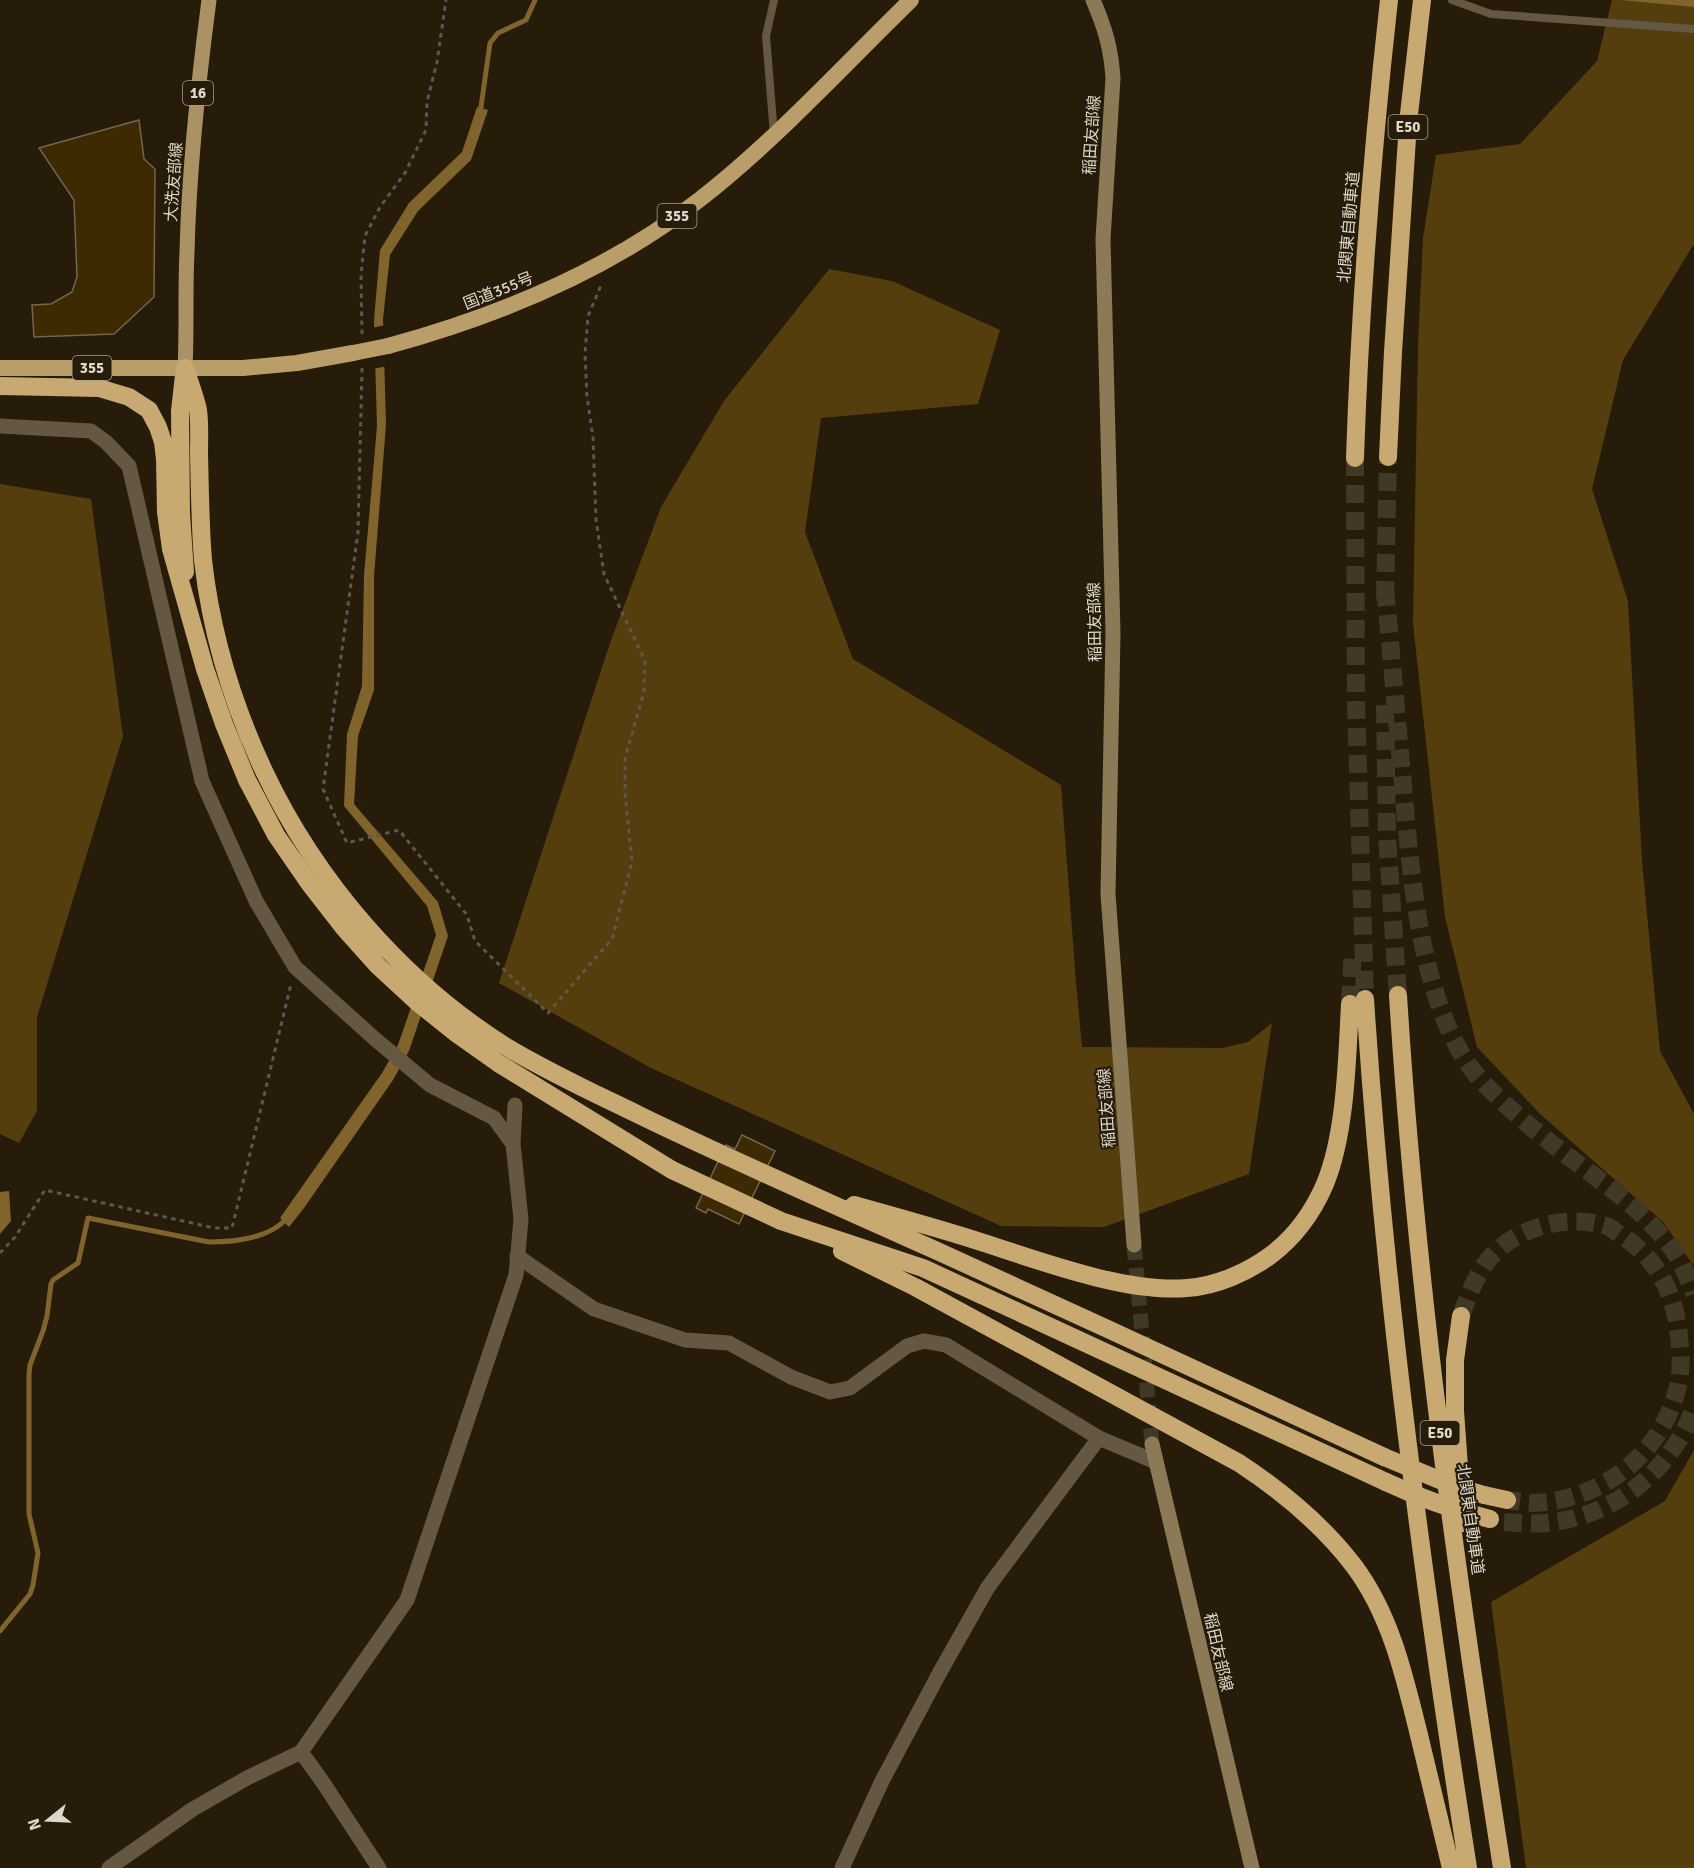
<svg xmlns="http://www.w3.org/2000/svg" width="1694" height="1868" viewBox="0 0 1694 1868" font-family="Signika,'Noto Sans JP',sans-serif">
  <rect width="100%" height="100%" fill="#261c09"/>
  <path fill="#543e0e" d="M1612 0H1694V244L1623 360 1592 489 1628 601 1642 861 1660 1051 1694 1114V1266L1663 1222 1540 1114 1477 1047 1445 917 1413 623 1418 344 1423 238 1436 155 1520 144 1597 61Z
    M829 269 892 281 1000 330 978 404 821 418 805 532 853 659 1061 785 1076 982 1082 1047 1222 1048 1248 1042 1272 1023 1249 1174 1104 1227 1001 1226 651 1068 499 983 610 643 661 507 724 401Z
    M0 484 91 499 123 736 37 1017V1111L19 1143 0 1134Z
    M1694 1450V1868H1526L1491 1602 1665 1501Z"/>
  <path fill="#80642c" d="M1621 0H1694V7Z
    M477 107 488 110 471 160 418 211 390 255 383 319 386 425 374 576V690L358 736 354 804 438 902 448 936 409 1051 393 1080 304 1208 289 1227 280 1218 382 1073 398 1045 436 935 427 906 344 806 347 734 362 686 364 575 377 426 374 320 380 250 409 203 462 152Z
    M9 1191 11 1221 0 1234V1192Z"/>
  <path fill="#261c09" d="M386 325 388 366 372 369 371 328Z"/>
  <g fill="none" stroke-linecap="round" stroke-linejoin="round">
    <path stroke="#80642c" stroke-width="5" d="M480 114 490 43 498 33 526 20 535 0
      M0 1631 30 1594 33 1585 38 1553 29 1514V1374L30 1365 43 1331 47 1316 51 1284 53 1280 78 1263 88 1218 209 1242C235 1242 270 1239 288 1217"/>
  </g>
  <path fill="#3e2a00" stroke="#726651" stroke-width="1.5" d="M139 120 144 159 155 169 154 297 114 334 34 337 32 305 51 304 72 292 77 277 74 200 39 148Z
    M742 1135 775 1151 739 1224 708 1209 706 1213 696 1208 726 1145 735 1149Z"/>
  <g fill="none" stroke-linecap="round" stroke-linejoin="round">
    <path stroke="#423826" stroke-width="15" stroke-dasharray="15 8" stroke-linecap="butt" d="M1134 1245 1152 1444"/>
    <path stroke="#423826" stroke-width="18" stroke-dasharray="18 9" stroke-linecap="butt" d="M1355 458 1356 704 1365 999
      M1385 588C1391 650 1396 712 1402 774 1410 863 1418 1008 1479 1078 1512 1114 1550 1143 1589 1172 1617 1193 1645 1214 1667 1242 1680 1257 1687 1275 1694 1294
      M1385 599 1388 457
      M1385 705 1387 836 1398 995
      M1350 1004 1353 951
      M1461 1316C1478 1267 1493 1240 1546 1225 1565 1220 1590 1220 1609 1227 1614 1230 1619 1234 1624 1237 1659 1261 1675 1295 1679 1336 1681 1354 1682 1373 1677 1390 1660 1456 1601 1500 1534 1503 1525 1503 1516 1501 1507 1500
      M1504 1522C1520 1523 1538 1525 1554 1522 1619 1513 1671 1469 1694 1409"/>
    <path stroke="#605746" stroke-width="3" stroke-dasharray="4.5 4.5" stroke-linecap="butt" d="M362 334 361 275 365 236 380 207 405 173 426 130 427 102 437 62 446 0
      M362 368 358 532 323 789 347 843 399 830 467 915 475 941 548 1013 612 939 632 862 625 793V758L644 692 645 661 604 574 596 520 593 437 587 397 585 354 588 316 602 283
      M0 1253 15 1237 45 1190 214 1228H232L291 984"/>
    <path stroke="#645842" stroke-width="8" d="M774 0 766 36 774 135
      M1452 0 1491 14 1694 29"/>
    <path stroke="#645842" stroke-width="15" d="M0 426 91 431 106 442 129 466 202 781 256 901 295 967 375 1039 430 1085 494 1118 513 1144
      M517 1256 594 1309 685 1340 729 1343 791 1377 830 1392 850 1388 907 1346 924 1341 946 1345 1099 1438 1156 1462
      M301 1752 322 1781 379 1868
      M109 1868 193 1809 247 1778 301 1752 407 1600 516 1275 521 1219 513 1144 515 1105
      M842 1868 882 1781 940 1672 988 1587 1099 1438"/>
    <path stroke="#8c7955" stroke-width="15" d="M1093 0C1105 28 1111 48 1113 78L1103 239 1113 633 1108 894 1134 1245
      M1152 1444 1252 1868"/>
    <path stroke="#ab9264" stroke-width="15" d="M185 368C187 329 185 291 187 252 189 168 198 84 209 0"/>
    <path stroke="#b99e6a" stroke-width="16" d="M388 346C498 316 608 271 699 200 775 141 842 67 911 0
      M0 368H243L297 363 353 353"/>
    <path stroke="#c7a971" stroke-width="18" d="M185 368C189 381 195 396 198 410 200 424 199 440 199 454 200 489 200 525 203 560 211 632 233 705 264 771 316 881 402 981 505 1046 548 1072 594 1093 639 1115 736 1162 836 1206 935 1250 1085 1318 1235 1388 1384 1457
      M184 375 180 411 181 514 185 572
      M0 386 99 388 129 397 149 410 158 427 163 442 165 459 166 512 171 549 205 669 224 724 247 780 276 835 309 883 344 928 378 966 417 1002 457 1034 498 1063 672 1170 781 1221 923 1268 1386 1482
      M1388 457 1393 352 1408 123 1422 0
      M1355 458C1360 305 1372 153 1389 0
      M1398 995C1416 1288 1457 1578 1502 1868
      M1365 999C1384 1291 1423 1580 1468 1868
      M854 1205C897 1217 941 1229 984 1243 1043 1262 1126 1293 1187 1288 1217 1286 1248 1272 1271 1255 1296 1236 1313 1212 1325 1184 1346 1133 1347 1059 1350 1004
      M842 1251 915 1287 1239 1463C1283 1492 1322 1524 1354 1566 1390 1614 1404 1674 1418 1731 1429 1776 1440 1822 1451 1868
      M1461 1316 1455 1360V1411L1463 1523
      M1484 1495 1507 1500"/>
    <path stroke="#b99e6a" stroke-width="16" d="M353 353 388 346"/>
    <path stroke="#c7a971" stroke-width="18" d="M1384 1457 1454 1486 1484 1495
      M1386 1482C1420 1498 1453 1510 1490 1519"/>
  </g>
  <g text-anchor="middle" stroke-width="4.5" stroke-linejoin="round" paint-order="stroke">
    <g fill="#261c09" stroke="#a79f91" stroke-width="1.5">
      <rect x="183" y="81" width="30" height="24" rx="4.5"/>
      <rect x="1388.5" y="115" width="39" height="24" rx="4.5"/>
      <rect x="657.5" y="204" width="39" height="24" rx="4.5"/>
      <rect x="72.5" y="356" width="39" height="24" rx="4.5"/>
      <rect x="1420.5" y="1421" width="39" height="24" rx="4.5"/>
    </g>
    <g font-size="15" font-weight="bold" fill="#ded7cb">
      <text x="198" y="98">16</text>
      <text x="1408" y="132">E50</text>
      <text x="677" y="221">355</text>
      <text x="92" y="373">355</text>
      <text x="1440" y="1438">E50</text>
    </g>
    <g font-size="16" fill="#ded7cb" stroke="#261c09">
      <text transform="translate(1091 135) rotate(-86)" y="6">稲田友部線</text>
      <text transform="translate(173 182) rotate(-86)" y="6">大洗友部線</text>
      <text transform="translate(1348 227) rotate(-85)" y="6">北関東自動車道</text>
      <text transform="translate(498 290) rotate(-22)" y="6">国道355号</text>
      <text transform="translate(1094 622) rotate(-91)" y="6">稲田友部線</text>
      <text transform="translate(1106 1108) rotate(-94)" y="6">稲田友部線</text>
      <text transform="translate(1471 1519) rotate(82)" y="6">北関東自動車道</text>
      <text transform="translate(1219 1652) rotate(77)" y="6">稲田友部線</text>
    </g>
  </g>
  <g transform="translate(48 1820) rotate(252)" stroke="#261c09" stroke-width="4.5" paint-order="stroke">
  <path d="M0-4.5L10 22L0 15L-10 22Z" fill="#ded7cb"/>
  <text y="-9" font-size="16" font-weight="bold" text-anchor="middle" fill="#ded7cb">N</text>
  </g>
</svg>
